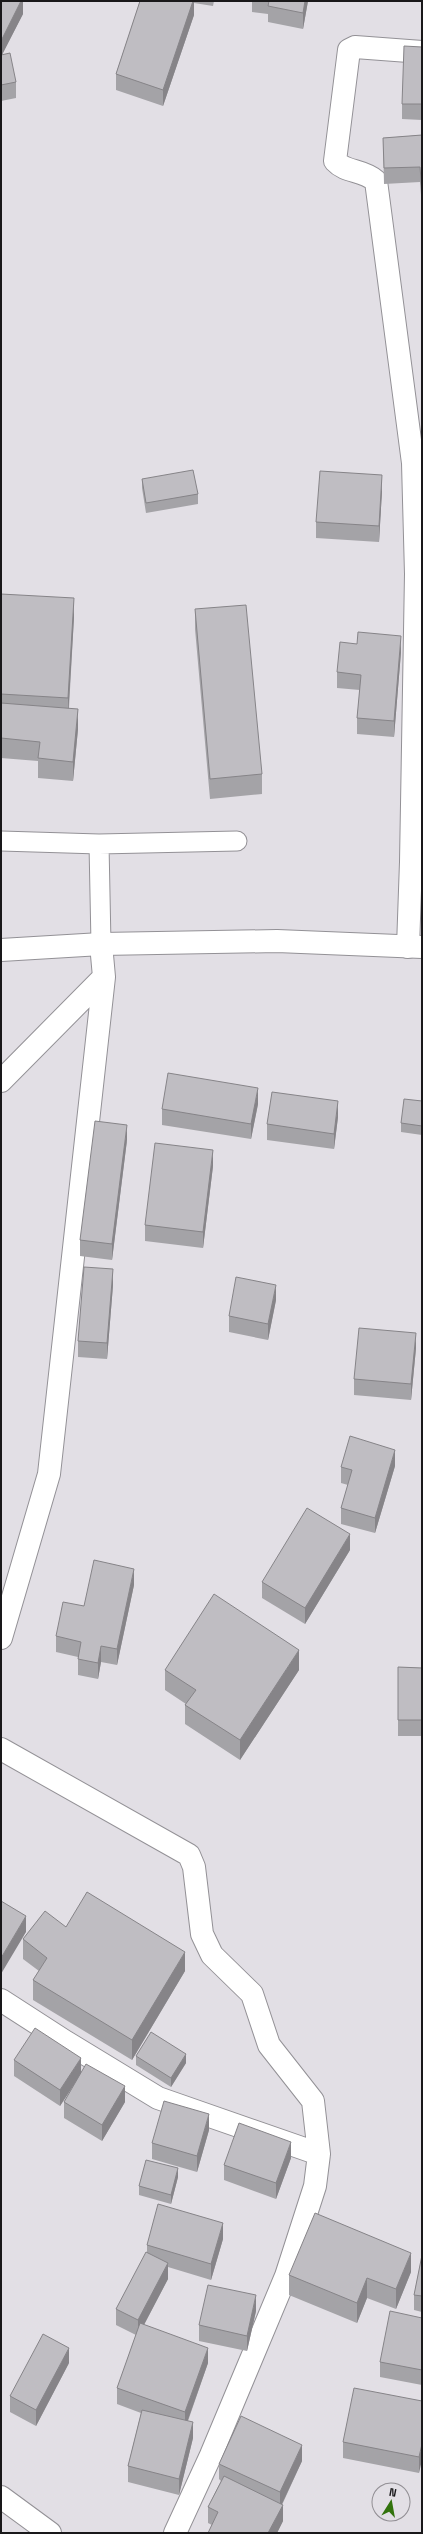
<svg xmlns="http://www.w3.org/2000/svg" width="423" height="2534" viewBox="0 0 423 2534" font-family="'Space Grotesk',sans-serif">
  <rect width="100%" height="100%" fill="#e2dfe5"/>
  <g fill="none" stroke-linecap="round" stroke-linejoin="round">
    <g stroke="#939196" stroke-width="21">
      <path id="service" d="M1 841 99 844 237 841
        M99 844 101 944"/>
    </g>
    <g stroke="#939196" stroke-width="24">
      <path id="minor" d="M408 947 411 862 416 574 413 463 376 181C362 169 346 173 335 161L349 50 355 47 422 52
        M1 1081 104 977
        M1 1638 49 1474 104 977 101 944
        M1 1749 189 1855 194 1867 202 1934 212 1955 252 1994 269 2045 313 2101 319 2154 315 2186 286 2276 211 2455 175 2533
        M1 2000 66 2042 158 2098 319 2154
        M1 2497 50 2533"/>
    </g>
    <g stroke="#939196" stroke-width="24">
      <path id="primary" d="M1 950 101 944 277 941 422 947"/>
    </g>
    <use href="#service" stroke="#fff" stroke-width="19"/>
    <use href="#minor" stroke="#fff" stroke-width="22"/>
    <use href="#primary" stroke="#fff" stroke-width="22"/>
  </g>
  <path fill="#a4a3a7" d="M1 1H23V14L2 54 16 82V98L1 101Z
    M140 1H214L213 6 194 3V15L163 106 116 90V74Z
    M252 1H308L303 29 268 22V14L252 12Z
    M422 47V120L402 119V104Z
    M422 135V208L420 182 384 184 383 138Z
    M142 479 198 494V504L146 513 142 488Z
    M382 491 379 542 316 538V522Z
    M1 594 74 617 69 708 78 729 73 781 38 778V761L1 758Z
    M195 609 262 774V794L210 799 195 629Z
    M401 652 394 737 357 734V718L360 690 337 688V672Z
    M422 1101V1135L401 1132V1123Z
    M258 1104 251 1139 162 1125V1109Z
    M338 1117 334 1149 267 1140V1124Z
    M127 1140 112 1260 80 1256V1240Z
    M213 1166 203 1248 145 1241V1225Z
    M113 1285 107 1359 78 1357V1341Z
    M276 1300 268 1340 229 1332V1316Z
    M416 1348 411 1400 354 1395V1379Z
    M395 1466 375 1533 341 1524V1508L348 1485 341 1483V1467Z
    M350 1550 305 1624 262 1598V1582Z
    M134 1585 117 1665 101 1662 98 1679 78 1675V1657L56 1652V1636L84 1606Z
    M398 1667 422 1668V1736H398Z
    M165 1670H299L240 1760 185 1724V1705L186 1704 165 1690Z
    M66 1927 185 1971 132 2060 33 2000V1980L39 1971 23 1959V1939Z
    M136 2056 186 2063 171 2087 136 2065Z
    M14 2060 81 2073 125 2102 102 2141 64 2118V2102L78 2078 60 2106 14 2076Z
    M209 2130 197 2172 152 2159V2143Z
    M291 2158 276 2199 224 2180V2165Z
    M178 2177 171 2204 139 2195V2186Z
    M223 2239 211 2280 168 2267V2279L144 2325 208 2363 188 2421 193 2438 179 2495 128 2482V2466L141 2413 117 2404V2388L136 2335 116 2325V2309L147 2252V2245Z
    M422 2255V2312L414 2310V2295Z
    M411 2272 396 2309 367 2298 357 2323 289 2295V2275Z
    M256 2311 247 2351 199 2341V2325Z
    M422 2318V2385L380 2377V2362Z
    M69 2363 36 2426 10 2412V2396Z
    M422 2401 419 2473 343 2458V2442Z
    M302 2461 282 2505 283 2521 277 2533H208L212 2525 208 2523V2507L221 2481 219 2479V2464Z"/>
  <path fill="#868488" d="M21 1H23V14L1 57V41Z
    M193 1H194V15L163 106V90Z
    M305 1H308L303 29V13Z
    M382 475V491L379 542V526Z
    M74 598V617L68 717V698Z
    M401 636V652L394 737V721Z
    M78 709V729L73 781V762Z
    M258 1088V1104L251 1139V1124Z
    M338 1101V1117L334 1149V1134Z
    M127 1125V1140L112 1260V1244Z
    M213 1150V1166L203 1248V1232Z
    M113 1269V1285L107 1359V1343Z
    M276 1285V1300L268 1340V1324Z
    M416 1333V1348L411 1400V1384Z
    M395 1450V1466L375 1533V1518Z
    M350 1534V1550L305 1624V1608Z
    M134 1569V1585L117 1665V1649Z
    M101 1646V1662L98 1679V1663Z
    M299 1650V1670L240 1760V1740Z
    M26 1916V1932L1 1974V1958Z
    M185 1952V1971L132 2060V2040Z
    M186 2054V2063L171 2087V2078Z
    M81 2058V2074L60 2106V2090Z
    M125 2086V2102L102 2141V2125Z
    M209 2114V2130L197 2172V2156Z
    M291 2142V2158L276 2199V2183Z
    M178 2168V2177L171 2204V2195Z
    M223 2223V2239L211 2280V2264Z
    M411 2253V2272L396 2309V2289Z
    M168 2263V2279L138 2336V2320Z
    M367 2278V2298L357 2323V2303Z
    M256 2295V2311L247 2351V2336Z
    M69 2348V2363L36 2426V2410Z
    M208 2348V2363L185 2428V2412Z
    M193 2422V2438L179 2495V2479Z
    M422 2444V2460L419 2473V2457Z
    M302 2445V2461L280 2508V2492Z
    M283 2505V2521L277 2533H268Z"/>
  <path fill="#bfbdc2" stroke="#868488" d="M1 1H21L1 41Z
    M140 1H193L163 90 116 74Z
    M269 1H305L303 13 268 6Z
    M404 46 422 47V104H402Z
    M10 53 16 82 1 85V55Z
    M422 135V192L420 167 384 168 383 138Z
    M193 470 198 494 146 503 142 479Z
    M320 471 382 475 379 526 316 522Z
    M1 594 74 598 68 698 1 694Z
    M246 605 262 774 210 779 195 609Z
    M358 632 401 636 394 721 357 718 361 675 337 672 340 642 357 644Z
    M1 703 78 709 73 762 38 758 40 742 1 738Z
    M168 1073 258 1088 251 1124 162 1109Z
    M272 1092 338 1101 334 1134 267 1124Z
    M404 1099 422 1101V1126L401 1123Z
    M95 1121 127 1125 112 1244 80 1240Z
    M155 1143 213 1150 203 1232 145 1225Z
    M84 1267 113 1269 107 1343 78 1341Z
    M236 1277 276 1285 268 1324 229 1316Z
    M359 1328 416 1333 411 1384 354 1379Z
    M350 1436 395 1450 375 1518 341 1508 352 1470 341 1467Z
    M307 1508 350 1534 305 1608 262 1582Z
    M94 1560 134 1569 117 1649 101 1646 98 1663 78 1659 81 1642 56 1636 63 1602 84 1606Z
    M214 1594 299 1650 240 1740 185 1705 196 1690 165 1670Z
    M398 1667 422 1668V1720H398Z
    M87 1892 185 1952 132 2040 33 1980 47 1958 23 1939 45 1911 66 1927Z
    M1 1901 26 1916 1 1958Z
    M35 2028 81 2058 60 2090 14 2060Z
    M151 2032 186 2054 171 2078 136 2056Z
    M86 2064 125 2086 102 2125 64 2102Z
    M164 2101 209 2114 197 2156 152 2143Z
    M239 2123 291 2142 276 2183 224 2165Z
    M146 2160 178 2168 171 2195 139 2186Z
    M158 2204 223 2223 211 2264 147 2245Z
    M315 2213 411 2253 396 2289 367 2278 357 2303 289 2275Z
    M146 2252 168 2263 138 2320 116 2309Z
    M422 2255V2296L414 2295Z
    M208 2285 256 2295 247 2336 199 2325Z
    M390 2311 422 2318V2370L380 2362Z
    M140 2323 208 2348 185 2412 117 2388Z
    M43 2334 69 2348 36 2410 10 2396Z
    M354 2388 422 2401V2444L419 2457 343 2442Z
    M142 2410 193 2422 179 2479 128 2466Z
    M241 2416 302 2445 280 2492 219 2464Z
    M224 2476 283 2505 268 2533H208L218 2512 208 2507Z"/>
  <rect width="423" height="2534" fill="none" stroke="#19181a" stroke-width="4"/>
  <g transform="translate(391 2502) rotate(11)"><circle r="19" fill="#e2dfe5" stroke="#928f94"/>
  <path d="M0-3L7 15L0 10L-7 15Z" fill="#32730d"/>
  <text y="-6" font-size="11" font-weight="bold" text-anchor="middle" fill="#19181a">N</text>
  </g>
</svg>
